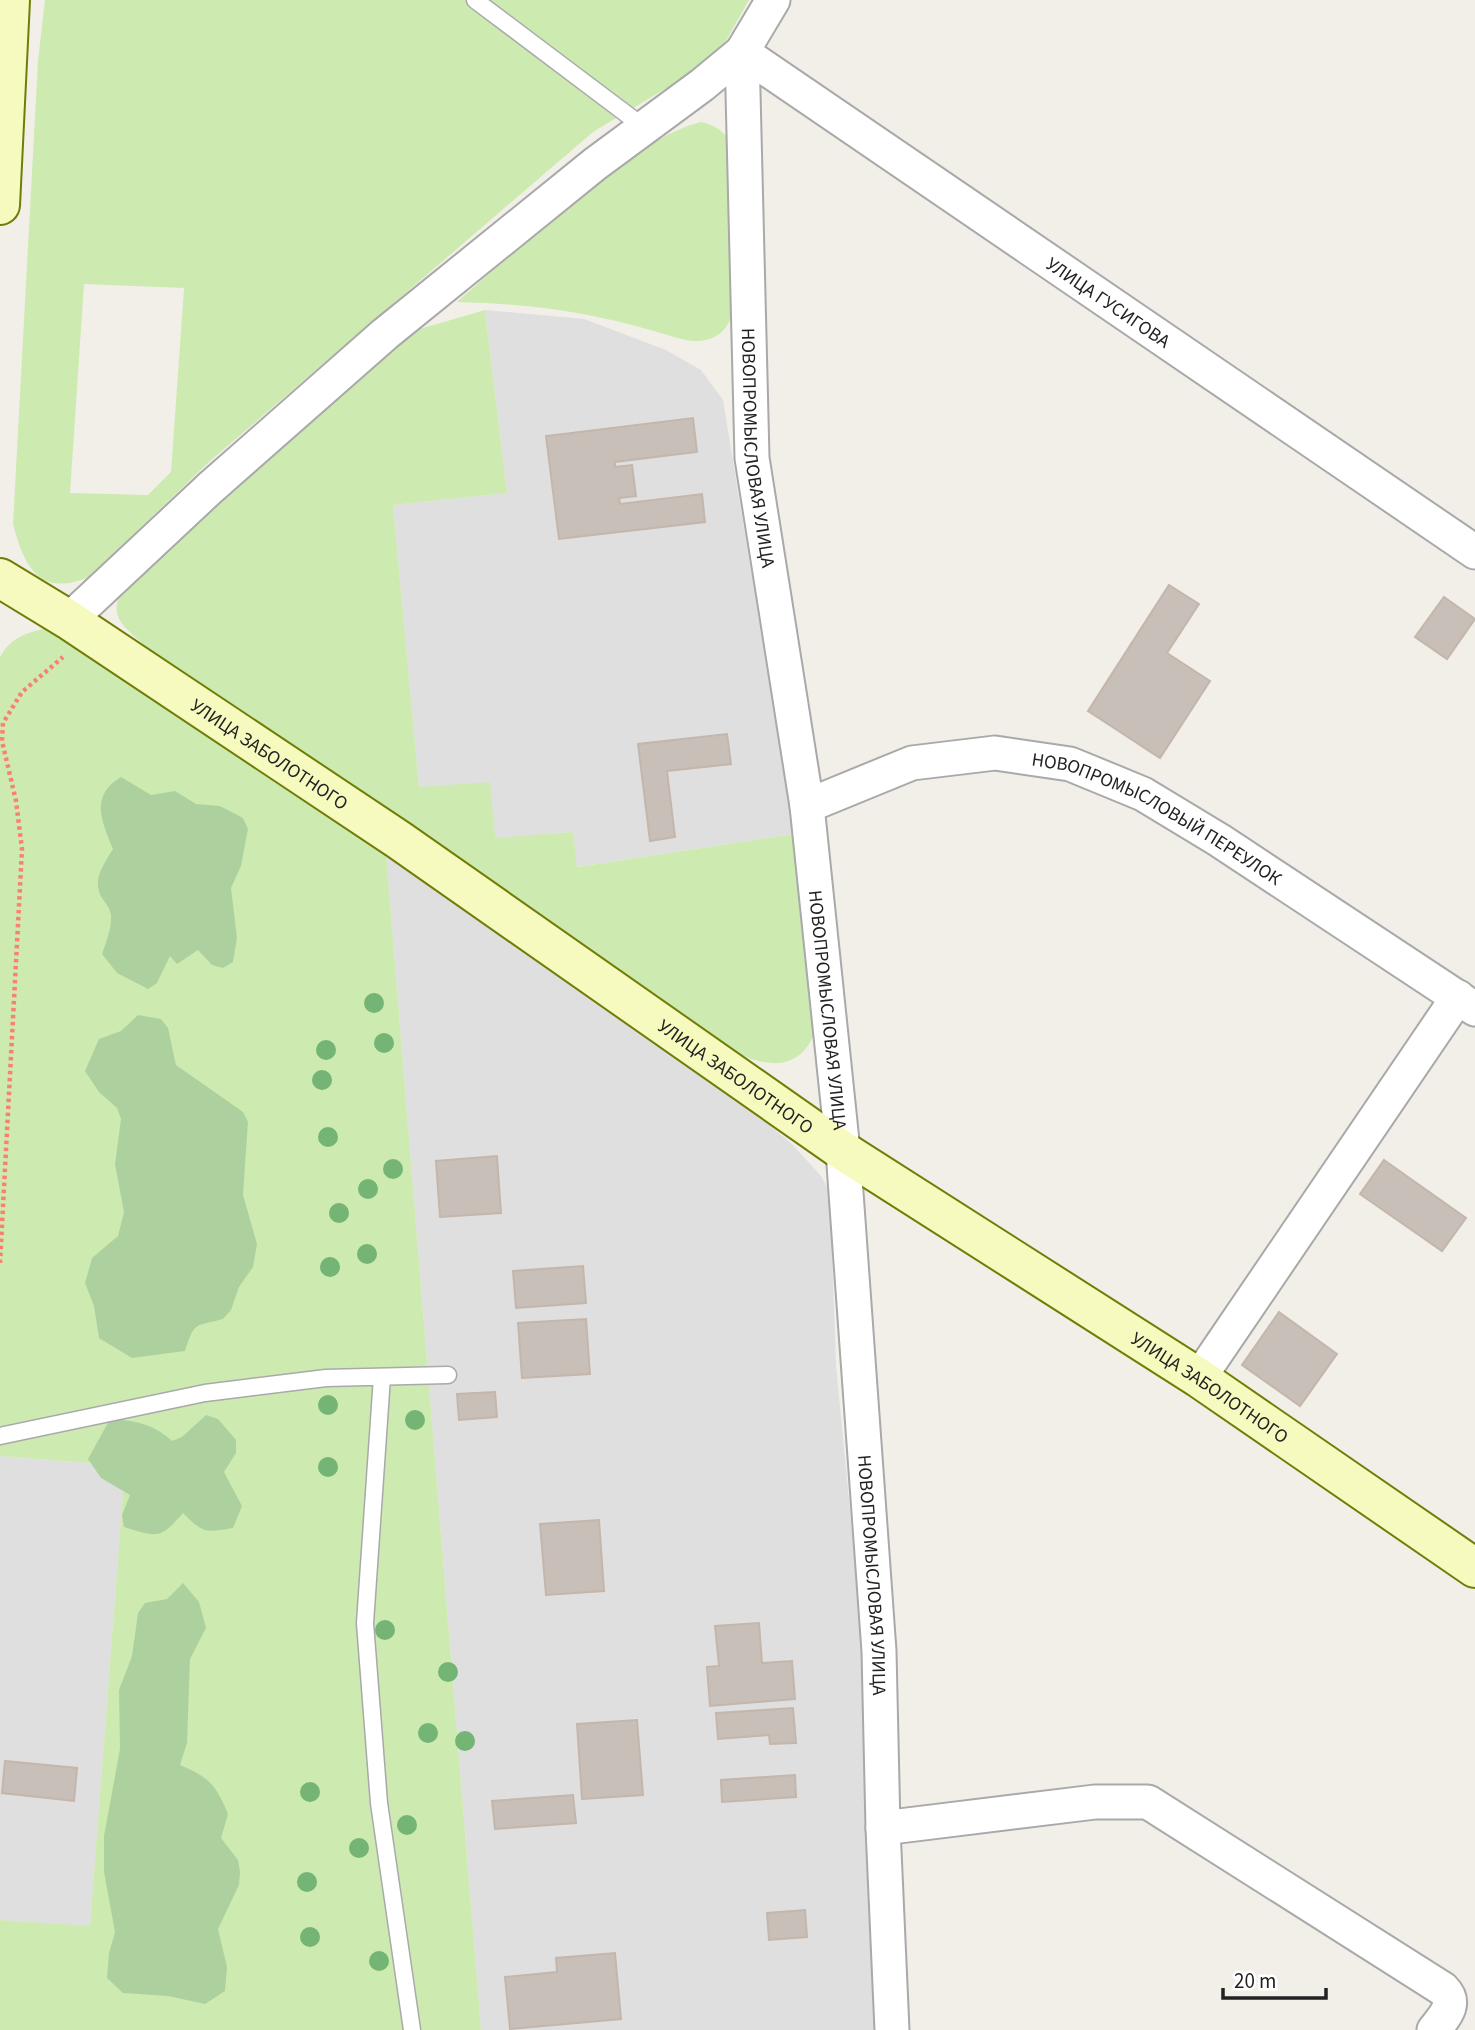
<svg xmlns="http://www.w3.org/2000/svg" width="1475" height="2030" viewBox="0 0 1475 2030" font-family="'Source Sans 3',sans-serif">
  <rect width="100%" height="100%" fill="#f2efe9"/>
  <path fill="#e0dfdf" d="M485 310 584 319 666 350 701 370 723 400 794 834 576 867 573 832 495 839 419 788 393 505 507 493Z
    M386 853 697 1065 792 1144 821 1176 831 1194 834 1218 832 1249 836 1365 866 1677 865 1838 878 2030H481Z
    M0 1456 125 1466 90 1927 0 1920Z"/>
  <path fill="#cdebb0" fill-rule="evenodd" d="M45 0H749L722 48 700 68 593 132 210 461 89 577C39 598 24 566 13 524L38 61ZM84 284 184 288 171 472 148 495 70 493Z
    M701 122C717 126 724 131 732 145V315C728 327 720 337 706 340 690 344 669 335 654 331 584 311 529 304 457 302 519 249 626 141 701 122Z
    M485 310 507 493 393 505 419 787 490 782 495 838 573 832 577 867 794 834 818 1024C804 1069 774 1070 736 1053L152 652C121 623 104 619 128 577L406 333Z
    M44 629 65 636 386 853 481 2030H0V1920L90 1926 125 1466 0 1456V657C10 639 24 633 44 629Z"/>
  <path fill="#add19e" d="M121 777 151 795 175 791 196 804 220 806 243 818 248 829 241 866 231 888 237 938 233 962 223 968 212 965 198 950 177 964 170 956 157 983 148 989 117 973 102 954C106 942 112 928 111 915 110 905 101 900 99 891 94 876 106 861 113 849 102 822 89 796 121 777Z
    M138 1015 161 1019 168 1028 176 1065 243 1112 248 1122 243 1195 257 1244 253 1267 239 1287 231 1310 223 1319C195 1327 195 1320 185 1351L132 1358 99 1338 94 1306 85 1283 92 1258 118 1236 124 1212 115 1164 121 1119 117 1108 99 1092 85 1071 99 1039 121 1031Z
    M206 1415 218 1419 236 1440V1453L224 1472 242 1506 233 1528C205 1533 203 1533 183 1513 160 1540 157 1537 124 1527L122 1515 130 1495 101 1478 88 1459 110 1419C133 1420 154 1424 172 1441L182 1437Z
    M183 1583 199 1602 206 1628 190 1659 187 1743 180 1765C209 1777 216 1785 228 1814L221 1838 238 1860 240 1872 239 1885 218 1929 227 1967 225 1991 205 2004 168 1996 123 1993 107 1978 109 1953 115 1932 104 1872V1836L120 1749 119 1690 132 1656 138 1613 145 1603 167 1599Z"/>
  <path fill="#c7bfb8" stroke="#c4b6ab" stroke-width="2" d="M693 418 697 452 615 462V467L632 465 636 496 619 498 620 504 702 494 705 522 559 539 546 436Z
    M1169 585 1199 604 1167 653 1210 681 1160 758 1088 711Z
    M1444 597 1475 619 1447 659 1415 637Z
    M727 734 731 764 667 771 675 837 650 841 638 744Z
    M497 1156 501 1213 440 1217 436 1161Z
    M1384 1160 1466 1218 1442 1251 1360 1194Z
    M583 1266 586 1303 516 1308 513 1271Z
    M1279 1312 1337 1354 1300 1406 1242 1365Z
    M586 1319 590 1374 522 1378 518 1323Z
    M495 1392 497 1417 459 1420 457 1394Z
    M599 1520 604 1591 546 1595 540 1524Z
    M759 1623 762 1663 792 1661 795 1699 710 1706 707 1667 719 1666 715 1626Z
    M793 1708 796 1743 770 1744 769 1735 718 1739 716 1713Z
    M637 1720 643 1795 582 1799 577 1724Z
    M5 1761 77 1768 74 1801 2 1793Z
    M795 1775 796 1797 722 1802 721 1780Z
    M573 1795 576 1823 495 1829 492 1801Z
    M805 1910 807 1937 769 1940 767 1913Z
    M615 1953 621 2019 510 2029 505 1977 557 1972 556 1958Z"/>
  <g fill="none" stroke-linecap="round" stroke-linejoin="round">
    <g stroke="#a9a9a9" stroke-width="19">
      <path id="lane" d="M475 0 645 128
        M382 1377 365 1623 379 1803 412 2030
        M0 1436 205 1393 326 1378 448 1375"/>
    </g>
    <g stroke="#a9a9a9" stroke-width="37">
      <g id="street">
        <path id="s1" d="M773 0 742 52 752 458 807 806 843 1151 879 1651 883 1828 892 2030"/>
        <path id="s2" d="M69 620 210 488 385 334 595 164 702 85 742 52 1475 552"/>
        <path id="s3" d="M807 806 912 763 995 753 1070 764 1143 794 1219 840 1475 1009"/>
        <path d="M1199 1378 1458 997"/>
        <path d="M883 1828 1095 1802H1148L1443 1989C1458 2004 1444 2017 1434 2030"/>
      </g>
    </g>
    <g stroke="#707d05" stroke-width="42">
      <g id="secondary">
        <path d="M0 205 10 0"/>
        <path id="s4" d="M0 578 69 620 399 840 843 1151 1199 1378 1475 1568"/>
      </g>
    </g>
    <path stroke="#fa8072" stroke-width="4.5" stroke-dasharray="3.5 3.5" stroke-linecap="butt" d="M0 1263 22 849 16 801 2 741 3 723 22 692 63 657"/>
    <use href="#lane" stroke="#fff" stroke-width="16"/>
    <use href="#street" stroke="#fff" stroke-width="33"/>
    <use href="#secondary" stroke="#f7fabf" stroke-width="38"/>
  </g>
  <g fill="#74b475">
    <circle cx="374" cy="1003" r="10"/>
    <circle cx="384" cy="1043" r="10"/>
    <circle cx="326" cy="1050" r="10"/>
    <circle cx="322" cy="1080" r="10"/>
    <circle cx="328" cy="1137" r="10"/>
    <circle cx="393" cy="1169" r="10"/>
    <circle cx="368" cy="1189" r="10"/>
    <circle cx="339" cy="1213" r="10"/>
    <circle cx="367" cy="1254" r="10"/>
    <circle cx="330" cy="1267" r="10"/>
    <circle cx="328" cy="1405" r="10"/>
    <circle cx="415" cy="1420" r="10"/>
    <circle cx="328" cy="1467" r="10"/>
    <circle cx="385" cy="1630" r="10"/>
    <circle cx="448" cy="1672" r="10"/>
    <circle cx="428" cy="1733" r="10"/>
    <circle cx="465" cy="1741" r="10"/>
    <circle cx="310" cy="1792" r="10"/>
    <circle cx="407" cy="1825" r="10"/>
    <circle cx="359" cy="1848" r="10"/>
    <circle cx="307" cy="1882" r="10"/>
    <circle cx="310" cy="1937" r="10"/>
    <circle cx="379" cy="1961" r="10"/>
  </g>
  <g text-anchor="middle" stroke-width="7" stroke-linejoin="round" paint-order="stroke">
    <g font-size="19" fill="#222" stroke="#fff">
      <text dy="7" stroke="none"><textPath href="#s2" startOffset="1325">УЛИЦА ГУСИГОВА</textPath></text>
      <text dy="7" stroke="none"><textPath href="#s1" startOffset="457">НОВОПРОМЫСЛОВАЯ УЛИЦА</textPath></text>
      <text dy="7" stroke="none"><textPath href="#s4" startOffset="322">УЛИЦА ЗАБОЛОТНОГО</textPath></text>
      <text dy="7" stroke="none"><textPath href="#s3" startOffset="374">НОВОПРОМЫСЛОВЫЙ ПЕРЕУЛОК</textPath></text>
      <text dy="7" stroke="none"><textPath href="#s1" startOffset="1024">НОВОПРОМЫСЛОВАЯ УЛИЦА</textPath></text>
      <text dy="7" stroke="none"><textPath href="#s4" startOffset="889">УЛИЦА ЗАБОЛОТНОГО</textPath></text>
      <text dy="7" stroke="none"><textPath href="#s4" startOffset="1456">УЛИЦА ЗАБОЛОТНОГО</textPath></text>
      <text dy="7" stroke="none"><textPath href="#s1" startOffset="1591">НОВОПРОМЫСЛОВАЯ УЛИЦА</textPath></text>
    </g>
  </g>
  <path d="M1223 1988v10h103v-10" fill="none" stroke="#222222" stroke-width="3.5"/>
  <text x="1234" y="1988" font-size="21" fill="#222222" stroke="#ffffff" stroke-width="5" paint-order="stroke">20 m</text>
</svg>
